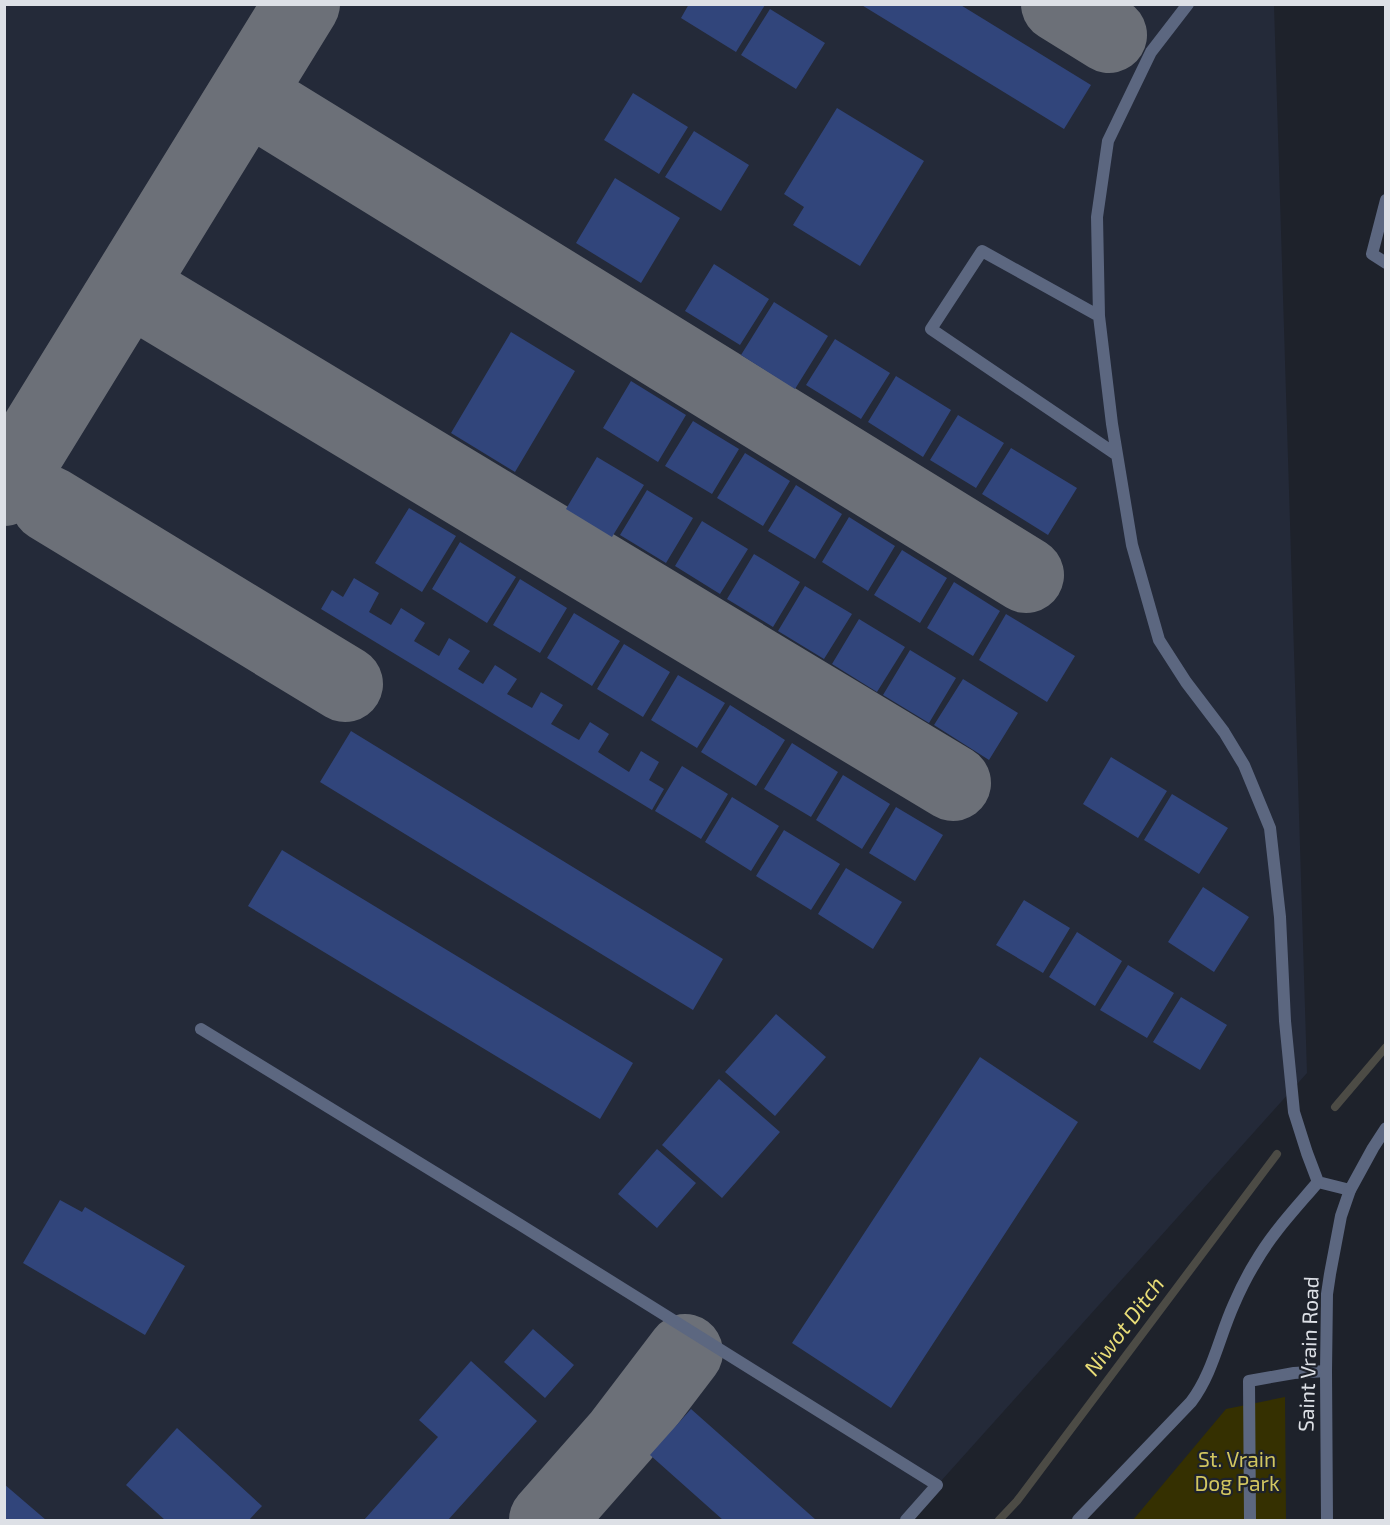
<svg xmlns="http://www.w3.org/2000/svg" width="1390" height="1525" viewBox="0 0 1390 1525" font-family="'Exo 2',sans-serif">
  <rect width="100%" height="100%" fill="#1e222b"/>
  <path fill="#242a39" d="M5 5H1274L1307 1073 906 1520H5Z"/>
  <path fill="#353001" d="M1285 1397 1286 1520H1133L1226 1409Z"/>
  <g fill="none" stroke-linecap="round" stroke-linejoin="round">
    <path stroke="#4c4b45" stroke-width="8" d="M1335 1107 1386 1047
      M999 1520 1017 1501 1277 1154"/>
    <path stroke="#6c7078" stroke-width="76" d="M1059 4 1109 35
      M276 113 1026 575
      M159 305 953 783
      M4 488 302 4
      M49 504 345 684
      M547 1520 621 1436 685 1352"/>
  </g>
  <path fill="#31457b" d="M689 4H763L765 5 736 52 681 18Z
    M860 4H959L1091 85 1064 129Z
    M770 9 825 43 796 89 741 55Z
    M633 93 688 127 659 174 604 140Z
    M837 108 924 161 860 266 793 225 804 207 784 194Z
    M694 131 749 165 721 211 665 177Z
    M615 178 680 218 641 283 576 243Z
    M714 264 769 299 740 345 685 311Z
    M774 302 828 336 795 389 741 355Z
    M511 332 575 371 515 472 451 433Z
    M835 339 890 373 861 419 806 385Z
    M896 376 951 410 923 457 868 422Z
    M631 381 686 415 658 462 603 428Z
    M958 415 1004 443 976 488 930 460Z
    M693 421 739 449 712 494 665 466Z
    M1011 448 1077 488 1048 535 982 494Z
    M745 453 790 481 763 526 717 498Z
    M597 457 644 485 612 537 566 509Z
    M796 485 842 514 815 559 768 531Z
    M647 490 693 518 666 563 620 535Z
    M409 508 456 536 422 592 375 563Z
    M849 517 895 546 868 591 822 562Z
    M702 521 748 549 720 594 675 566Z
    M460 542 516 577 487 623 432 589Z
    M902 550 947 578 920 623 874 595Z
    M754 554 800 582 773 627 727 599Z
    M354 578 379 593 369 612 391 625 401 608 425 623 414 641 439 656 449 638 470 651 458 669 483 684 495 665 517 679 507 694 532 708 541 692 563 705 551 724 579 740 590 722 609 734 598 752 629 772 641 751 659 762 649 780 664 789 652 810 321 609 332 590 343 597Z
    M520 579 567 608 540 653 493 625Z
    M954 582 1000 611 973 656 927 628Z
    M805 586 852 614 824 659 778 631Z
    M574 613 620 641 592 686 547 658Z
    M1006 614 1075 656 1047 702 979 660Z
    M859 619 905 647 877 692 832 664Z
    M624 644 670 672 643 717 597 689Z
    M910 650 956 678 929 723 883 695Z
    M678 675 725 703 697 748 651 720Z
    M963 679 1018 713 989 760 934 725Z
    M730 705 785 740 756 786 701 752Z
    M351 731 723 959 693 1010 320 782Z
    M792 743 838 772 811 817 764 789Z
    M1111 757 1167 791 1138 838 1083 804Z
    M682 766 728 794 701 839 655 811Z
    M843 775 890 804 862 849 816 820Z
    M1172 794 1228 828 1199 874 1144 840Z
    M732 797 779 826 751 871 705 842Z
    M896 807 943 835 915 881 869 853Z
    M784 830 840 864 811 910 756 876Z
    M282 850 633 1063 600 1119 248 906Z
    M846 868 902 902 873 949 818 914Z
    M1203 887 1249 917 1214 972 1168 942Z
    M1024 900 1070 928 1043 973 996 945Z
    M1077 932 1122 961 1095 1006 1049 977Z
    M1128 965 1174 993 1147 1038 1100 1010Z
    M1181 997 1227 1025 1200 1070 1153 1042Z
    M776 1014 826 1057 775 1116 725 1072Z
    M980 1057 1078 1122 891 1408 792 1343Z
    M719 1079 780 1132 722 1198 662 1145Z
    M657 1149 696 1183 657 1228 618 1194Z
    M60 1200 82 1212 85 1207 185 1266 145 1335 23 1263Z
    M533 1329 574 1365 545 1398 504 1362Z
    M471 1361 537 1421 448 1520H364L438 1437 419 1420Z
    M691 1409 816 1520H723L650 1455Z
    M177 1428 262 1506 249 1520H165L126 1485Z
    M4 1484 46 1520H4Z"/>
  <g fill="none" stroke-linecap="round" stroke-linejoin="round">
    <path stroke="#5c6780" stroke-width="12" d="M1188 4 1151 52 1108 141 1097 217 1099 316 1112 424 1132 545 1159 640 1186 682 1224 732 1244 765 1270 828 1280 917 1285 1021 1294 1112 1307 1153 1318 1182 1350 1190
      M1386 200 1372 254 1386 263
      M1099 316 982 251 931 329 1117 455
      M201 1029 519 1224 937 1485 906 1520
      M1078 1520 1191 1402C1213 1373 1219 1337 1234 1304 1240 1290 1247 1276 1255 1263 1272 1233 1296 1208 1318 1182
      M1250 1520 1249 1381 1294 1373 1326 1371"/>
    <path stroke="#5c6780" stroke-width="12" d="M1327 1520 1326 1371 1327 1294 1330 1274 1341 1216 1350 1190 1373 1148 1386 1128"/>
  </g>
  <g text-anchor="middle" stroke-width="4.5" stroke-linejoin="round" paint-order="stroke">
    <g font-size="21" fill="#dde0e6" stroke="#1e222b">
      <text transform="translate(1309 1354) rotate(-88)" y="7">Saint Vrain Road</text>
    </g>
    <g font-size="21" fill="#d2c660" stroke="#1e222b">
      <text x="1237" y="1467">St. Vrain<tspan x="1237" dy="24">Dog Park</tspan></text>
    </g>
    <g font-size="22" font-style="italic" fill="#e9dd77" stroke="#1e222b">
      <text transform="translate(1124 1326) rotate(-53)" y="8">Niwot Ditch</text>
    </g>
  </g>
  <rect width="1390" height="1525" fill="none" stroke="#dde0e6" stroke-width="12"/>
</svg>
